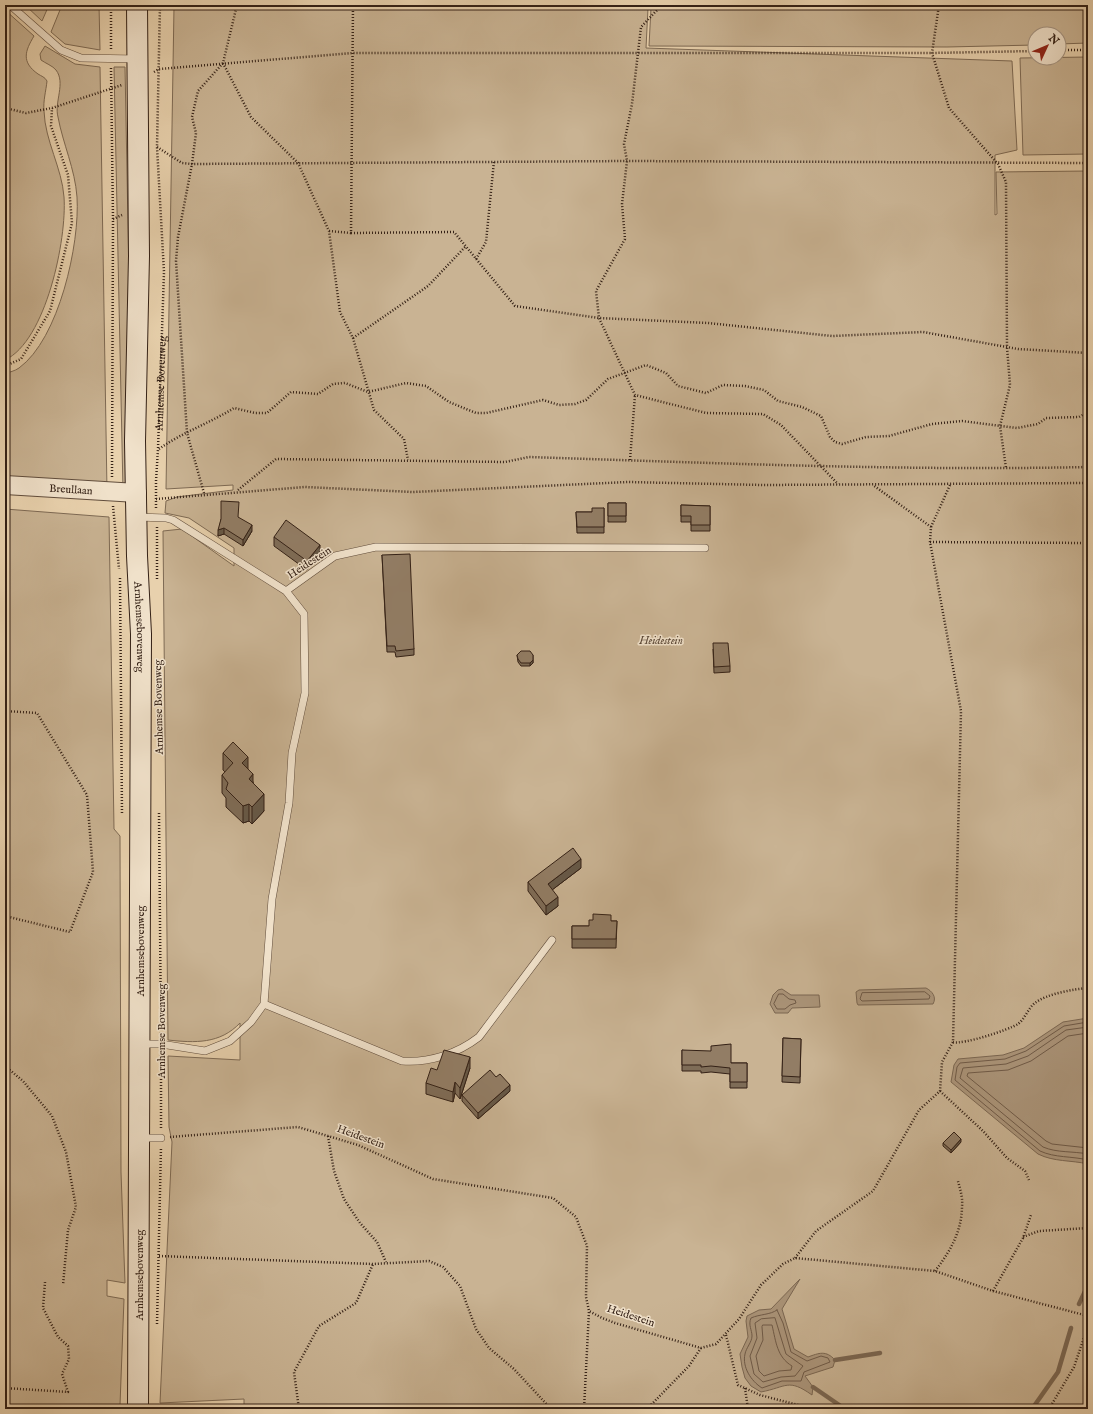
<svg xmlns="http://www.w3.org/2000/svg" width="1093" height="1414" viewBox="0 0 1093 1414" font-family="'IM FELL English',serif">
  <rect width="100%" height="100%" fill="#e8d1ad"/>
  <filter id="stains"><feTurbulence type="fractalNoise" baseFrequency=".005" numOctaves="4"/><feColorMatrix values="0 0 0 0 .2 0 0 0 0 .09 0 0 0 0 .02 0 0 0 .5 -.17"/></filter>
  <radialGradient id="worn" r=".72"><stop offset=".6" stop-color="#630" stop-opacity="0"/><stop offset="1" stop-color="#630" stop-opacity=".3"/></radialGradient>
  <path fill="#c9b393" stroke="#7e6a54" d="M25 5H49L42 21Z
    M62 5H99L100 50 65 44 51 32Z
    M788 5H1042L1044 9H1088V43L1059 44V34H1035V45L947 47 649 46 651 8Z
    M174 7 648 8 646 48 1012 61 1017 150 995 155V215L997 214 996 172 1088 171V1409H244V1399L160 1403 172 1142 169 1127 168 1056 240 1060V1023C220 1044 195 1043 168 1040L163 531 182 529 234 566V548L189 518 165 513 166 501 177 497 233 490V485L166 489Z
    M5 10 34 36C25 51 21 62 38 74 41 76 45 77 47 81 46 91 43 101 44 111 45 141 62 168 64 197 67 239 46 341 5 360Z
    M45 46 75 64 100 67 107 491 5 485V374C9 372 15 371 19 368 59 339 80 244 77 197 75 169 63 144 58 117 54 102 66 83 56 70 53 66 45 63 41 60L40 54Z
    M1088 57V154L1023 155 1020 58Z
    M114 67H125L133 489 123 491Z
    M5 509 109 517 114 829 120 836 121 1172 125 1283 107 1280V1296L124 1299 120 1405H106L105 1409H5Z"/>
  <path fill="#ab957a" stroke="#7b6752" d="M926 988C932 991 937 997 933 1004L858 1005 857 1003 856 992 859 990Z
    M782 989 791 995H819L820 1007 792 1008 788 1013H775L770 1004 773 995 778 990Z
    M1088 1018V1164C1071 1160 1054 1162 1038 1154L951 1082 954 1065 958 1059 1003 1055 1024 1048 1063 1022Z
    M800 1279 782 1309 794 1349 808 1357C819 1353 826 1350 835 1360L833 1367 805 1376 813 1387 812 1395C788 1378 787 1387 761 1392L751 1386 745 1378 742 1367 740 1354 748 1337 746 1321 747 1316 759 1310 771 1309Z"/>
  <g fill="none" stroke-linecap="round" stroke-linejoin="round">
    <path stroke="#705b48" stroke-width="1" d="M925 992 930 996 929 999 862 1001 860 999 862 993Z
      M779 994H783L789 999 795 1000 796 1003 790 1005 785 1009H777L774 1004Z
      M1088 1022 1064 1026 1026 1051 1005 1059 960 1063 957 1067 955 1080 1040 1151C1055 1158 1072 1156 1088 1160
      M1088 1027 1066 1030 1028 1056 1006 1064 963 1068 960 1078 1043 1147C1057 1153 1073 1151 1088 1154
      M1088 1033 1068 1036 1031 1061 1008 1070 968 1073 967 1076 1046 1141 1052 1144 1088 1148
      M777 1310 783 1323 791 1352 807 1361 821 1356 828 1358 830 1362 804 1372 801 1381H782L762 1388C751 1381 742 1367 745 1354 746 1348 752 1342 752 1336 752 1330 748 1325 751 1318 760 1314 770 1315 777 1310Z
      M775 1318 786 1354 803 1366 795 1376 781 1377 763 1382 754 1374 750 1356 757 1338 755 1323 761 1319Z
      M763 1325H772C776 1342 777 1357 792 1366L791 1370 779 1371 764 1376 759 1371 756 1356 763 1340 762 1327Z"/>
    <path stroke="#7b6752" stroke-width="4.5" d="M1079 1304 1088 1285
      M835 1360 880 1353
      M813 1387 845 1409
      M1032 1409 1058 1372 1071 1328"/>
    <g stroke="#614d3c" stroke-width="8">
      <path id="service" d="M10 5 61 50 81 58 137 59
        M137 517 166 518 173 520 286 591 304 614 305 693 292 753 289 803 272 899 264 1004 251 1022 230 1041 205 1051 161 1044H140
        M286 591 335 556 376 547 705 548
        M264 1004 402 1061C429 1063 457 1054 479 1037L552 940
        M140 1138H161"/>
    </g>
    <g stroke="#614d3c" stroke-width="20">
      <g id="tertiary">
        <path id="s2" d="M5 485 137 493"/>
      </g>
    </g>
    <g stroke="#342116" stroke-width="22">
      <g id="secondary">
        <path id="s3" d="M137 5 139 256 135 441 137 556 141 634 138 1409"/>
      </g>
    </g>
    <g stroke="#342116" stroke-width="2.5" stroke-dasharray="1 2" stroke-linecap="butt">
      <path d="M353 5 351 233 454 232 515 306 599 318 708 323 832 336 923 332 1018 349 1088 353"/>
      <path d="M664 5 659 8 641 27 632 104 624 144 627 161 622 204 625 239 596 291 599 318 635 395 706 413 763 414 781 425 838 484"/>
      <path d="M939 5 932 53 949 108 998 164 1006 182 1007 347 1010 385 1000 426 1006 468"/>
      <path d="M111 49V5"/>
      <path d="M1059 50H1088"/>
      <path d="M223 63 251 117 298 163 329 231 340 312 353 338 374 410 404 439 408 460"/>
      <path d="M111 68 113 219 112 477"/>
      <path d="M154 72 159 69 353 53H932L1035 51"/>
      <path d="M5 108 26 113 52 108 122 85"/>
      <path d="M157 147 182 163 192 164 627 161 1088 163"/>
      <path d="M113 219 122 215"/>
      <path d="M329 231 351 233"/>
      <path d="M476 259 486 242 494 161"/>
      <path d="M353 338 428 286 466 246"/>
      <path d="M5 366 21 359 50 311 72 223 68 175 51 126 52 108"/>
      <path d="M159 449C181 433 210 423 234 408L255 413H267L291 392 318 394 333 384 345 383 368 392 406 383 426 386 449 402 476 413H486L543 400 559 405 575 404 586 400 608 379 646 365 666 373 678 386 706 393 723 385 745 386 764 390 778 401 802 407 821 416 830 437 835 442 842 444 866 437 889 436 932 424 962 421 1017 428 1038 424 1046 418 1079 417 1088 412"/>
      <path d="M630 460 635 395"/>
      <path d="M238 490 276 459 505 462 529 457C715 463 902 471 1088 467"/>
      <path d="M204 493 187 433 176 261 178 237 192 164 196 133 192 117 198 91 223 63 237 5"/>
      <path d="M156 499 305 487 413 492 628 482 763 485 1088 483"/>
      <path d="M113 506 119 569"/>
      <path id="s1" d="M156 508V481L158 449 164 272 157 147 160 5"/>
      <path d="M157 527V580"/>
      <path d="M931 527 950 485"/>
      <path d="M930 542 1088 543"/>
      <path d="M120 578 122 815"/>
      <path d="M5 711 37 713 87 795 93 872 70 932 5 916"/>
      <path d="M159 813 161 1034"/>
      <path d="M953 1042C963 1045 1008 1030 1018 1024 1025 1019 1028 1008 1035 1003 1046 994 1074 989 1088 988"/>
      <path d="M5 1066 23 1081 52 1116 66 1152 76 1207 68 1230 63 1285"/>
      <path d="M940 1091 983 1131 1007 1158 1025 1171 1029 1180"/>
      <path d="M161 1128V1053"/>
      <path d="M328 1136 334 1171 344 1199 360 1223 377 1242 386 1262"/>
      <path d="M170 1137 298 1127 358 1145 433 1179 553 1198 576 1217 587 1246 586 1297 589 1311 602 1318 615 1323 701 1348 716 1344 739 1319 761 1285 783 1264 795 1258 935 1271 993 1291 1088 1316"/>
      <path d="M1023 1237 1039 1231 1088 1228"/>
      <path d="M159 1256 373 1264 429 1261 443 1267 460 1286 476 1329 489 1348 514 1369 551 1409"/>
      <path d="M795 1258 816 1231 873 1191 919 1110 940 1091 942 1062 953 1042 961 711 930 542 931 527 873 485"/>
      <path d="M935 1271C950 1252 962 1231 962 1206 963 1198 960 1189 958 1181"/>
      <path d="M993 1291 1023 1238 1031 1215"/>
      <path d="M157 1324 161 1147"/>
      <path d="M726 1335 738 1385 760 1395 813 1409"/>
      <path d="M5 1388 68 1392 62 1374 69 1359 68 1346 58 1337 43 1308 45 1282"/>
      <path d="M745 1388 748 1409"/>
      <path d="M299 1409 294 1372 319 1326 356 1303 373 1264"/>
      <path d="M584 1409 589 1311"/>
      <path d="M647 1409 689 1366 701 1348"/>
      <path d="M1049 1409 1074 1367 1088 1326"/>
    </g>
    <use href="#service" stroke="#f0e1ca" stroke-width="7"/>
    <use href="#tertiary" stroke="#f0e1ca" stroke-width="18"/>
    <use href="#secondary" stroke="#f0e1ca" stroke-width="20"/>
  </g>
  <path fill="#7e6c57" stroke="#342116" d="M608 503H626V522H608Z
    M681 505 710 506V531H691V522H681Z
    M604 508V533H577L576 512H592Z
    M238 517 252 531 243 546 224 534 218 536 221 519Z
    M274 537 320 554 307 570 274 546Z
    M382 555 414 649V655L396 657 395 652H387Z
    M713 649 730 666V672L714 673Z
    M517 655H533V663L530 666H521L518 662Z
    M223 753 248 769 264 811 252 824 249 821 243 823 226 807V798L222 793V775L225 772 223 770Z
    M581 868 552 890 558 906 546 915 528 891V882Z
    M611 921H617L616 948H572V926H589Z
    M783 1038 801 1039 800 1083 782 1082Z
    M682 1050 731 1063H747V1088H730V1074L711 1072 701 1073V1071H682Z
    M470 1068 460 1099 455 1093 453 1102 426 1094V1083L437 1070Z
    M510 1091 478 1119 462 1101V1095Z
    M961 1142 951 1153 943 1146V1143Z"/>
  <path fill="#665847" stroke="#342116" d="M252 525V531L243 546V540Z
    M224 528V534L218 536V530Z
    M320 545V554L307 570V561Z
    M533 660V663L530 666V663Z
    M248 757V774L242 763Z
    M253 774V791L249 779Z
    M264 794V811L252 824V807Z
    M249 804V821L243 823V806Z
    M581 859V868L548 893V884Z
    M558 897V906L546 915V906Z
    M470 1057V1068L460 1099V1088Z
    M455 1082V1093L453 1102V1092Z
    M510 1085V1091L478 1119V1113Z
    M961 1139V1142L951 1153V1150Z"/>
  <path fill="#927d65" stroke="#342116" d="M221 501 239 502 238 517 252 525 243 540 224 528 218 530 221 519Z
    M608 503H626V516H608Z
    M681 505 710 506V525H691V516H681Z
    M592 508H604V527H577L576 512H592Z
    M286 520 320 545 307 561 274 537Z
    M410 554 414 649 396 651 395 646H387L382 555Z
    M713 643H728L730 666 714 667Z
    M521 651H530L533 655V660L530 663H521L518 659 517 655Z
    M233 742 248 757 242 763 253 774 249 779 264 794 252 807 249 804 243 806 226 789 228 783 222 775 233 763 223 753Z
    M573 848 581 859 548 884 558 897 546 906 528 882Z
    M593 914 611 915V921H617L616 939H572V926H589V920H593Z
    M783 1038 801 1039 800 1077 782 1076Z
    M731 1044V1063H747V1082H730V1068L711 1066 701 1067V1065H682V1050L711 1051V1046Z
    M444 1050 470 1057 460 1088 455 1082 453 1092 426 1083 431 1068 437 1070Z
    M490 1070 496 1077 500 1074 510 1085 478 1113 462 1095Z
    M954 1132 961 1139 951 1150 943 1143Z"/>
  <g text-anchor="middle" stroke-width="3" stroke-linejoin="round" paint-order="stroke">
    <g font-size="11" fill="#342116" stroke="#f0e1ca">
      <text dy="4" stroke="none"><textPath href="#s1" startOffset="125">Arnhemse Bovenweg</textPath></text>
      <text dy="4" stroke="none"><textPath href="#s2" startOffset="66">Breullaan</textPath></text>
      <text transform="translate(309 562) rotate(-33)" y="4">Heidestein</text>
      <text dy="4" stroke="none"><textPath href="#s3" startOffset="622">Arnhemsebovenweg</textPath></text>
      <text transform="translate(158 707) rotate(-91)" y="4">Arnhemse Bovenweg</text>
      <text transform="translate(140 951) rotate(-90)" y="4">Arnhemsebovenweg</text>
      <text transform="translate(161 1031) rotate(-90)" y="4">Arnhemse Bovenweg</text>
      <text transform="translate(361 1136) rotate(20)" y="4">Heidestein</text>
      <text transform="translate(139 1275) rotate(-90)" y="4">Arnhemsebovenweg</text>
      <text transform="translate(631 1315) rotate(18)" y="4">Heidestein</text>
    </g>
    <g font-size="11" font-style="italic" fill="#594635" stroke="#f0e1ca">
      <text x="661" y="644">Heidestein</text>
    </g>
  </g>
  <rect width="1093" height="1414" fill="none" stroke="#e8d1ad" stroke-width="20"/>
  <rect x="6" y="6" width="1081" height="1402" fill="none" stroke="#342116" stroke-width="2"/>
  <rect x="10" y="10" width="1073" height="1394" fill="none" stroke="#342116"/>
  <g transform="translate(1047 46) rotate(46)"><circle r="19" fill="#f0e1ca" stroke="#a59482"/>
  <path d="M0-3L7 15L0 10L-7 15Z" fill="#8f2418"/>
  <text y="-6" font-size="11" font-weight="bold" text-anchor="middle" fill="#342116">N</text>
  </g>
  <rect width="100%" height="100%" filter="url(#stains)"/>
  <rect width="100%" height="100%" fill="url(#worn)"/>
</svg>
